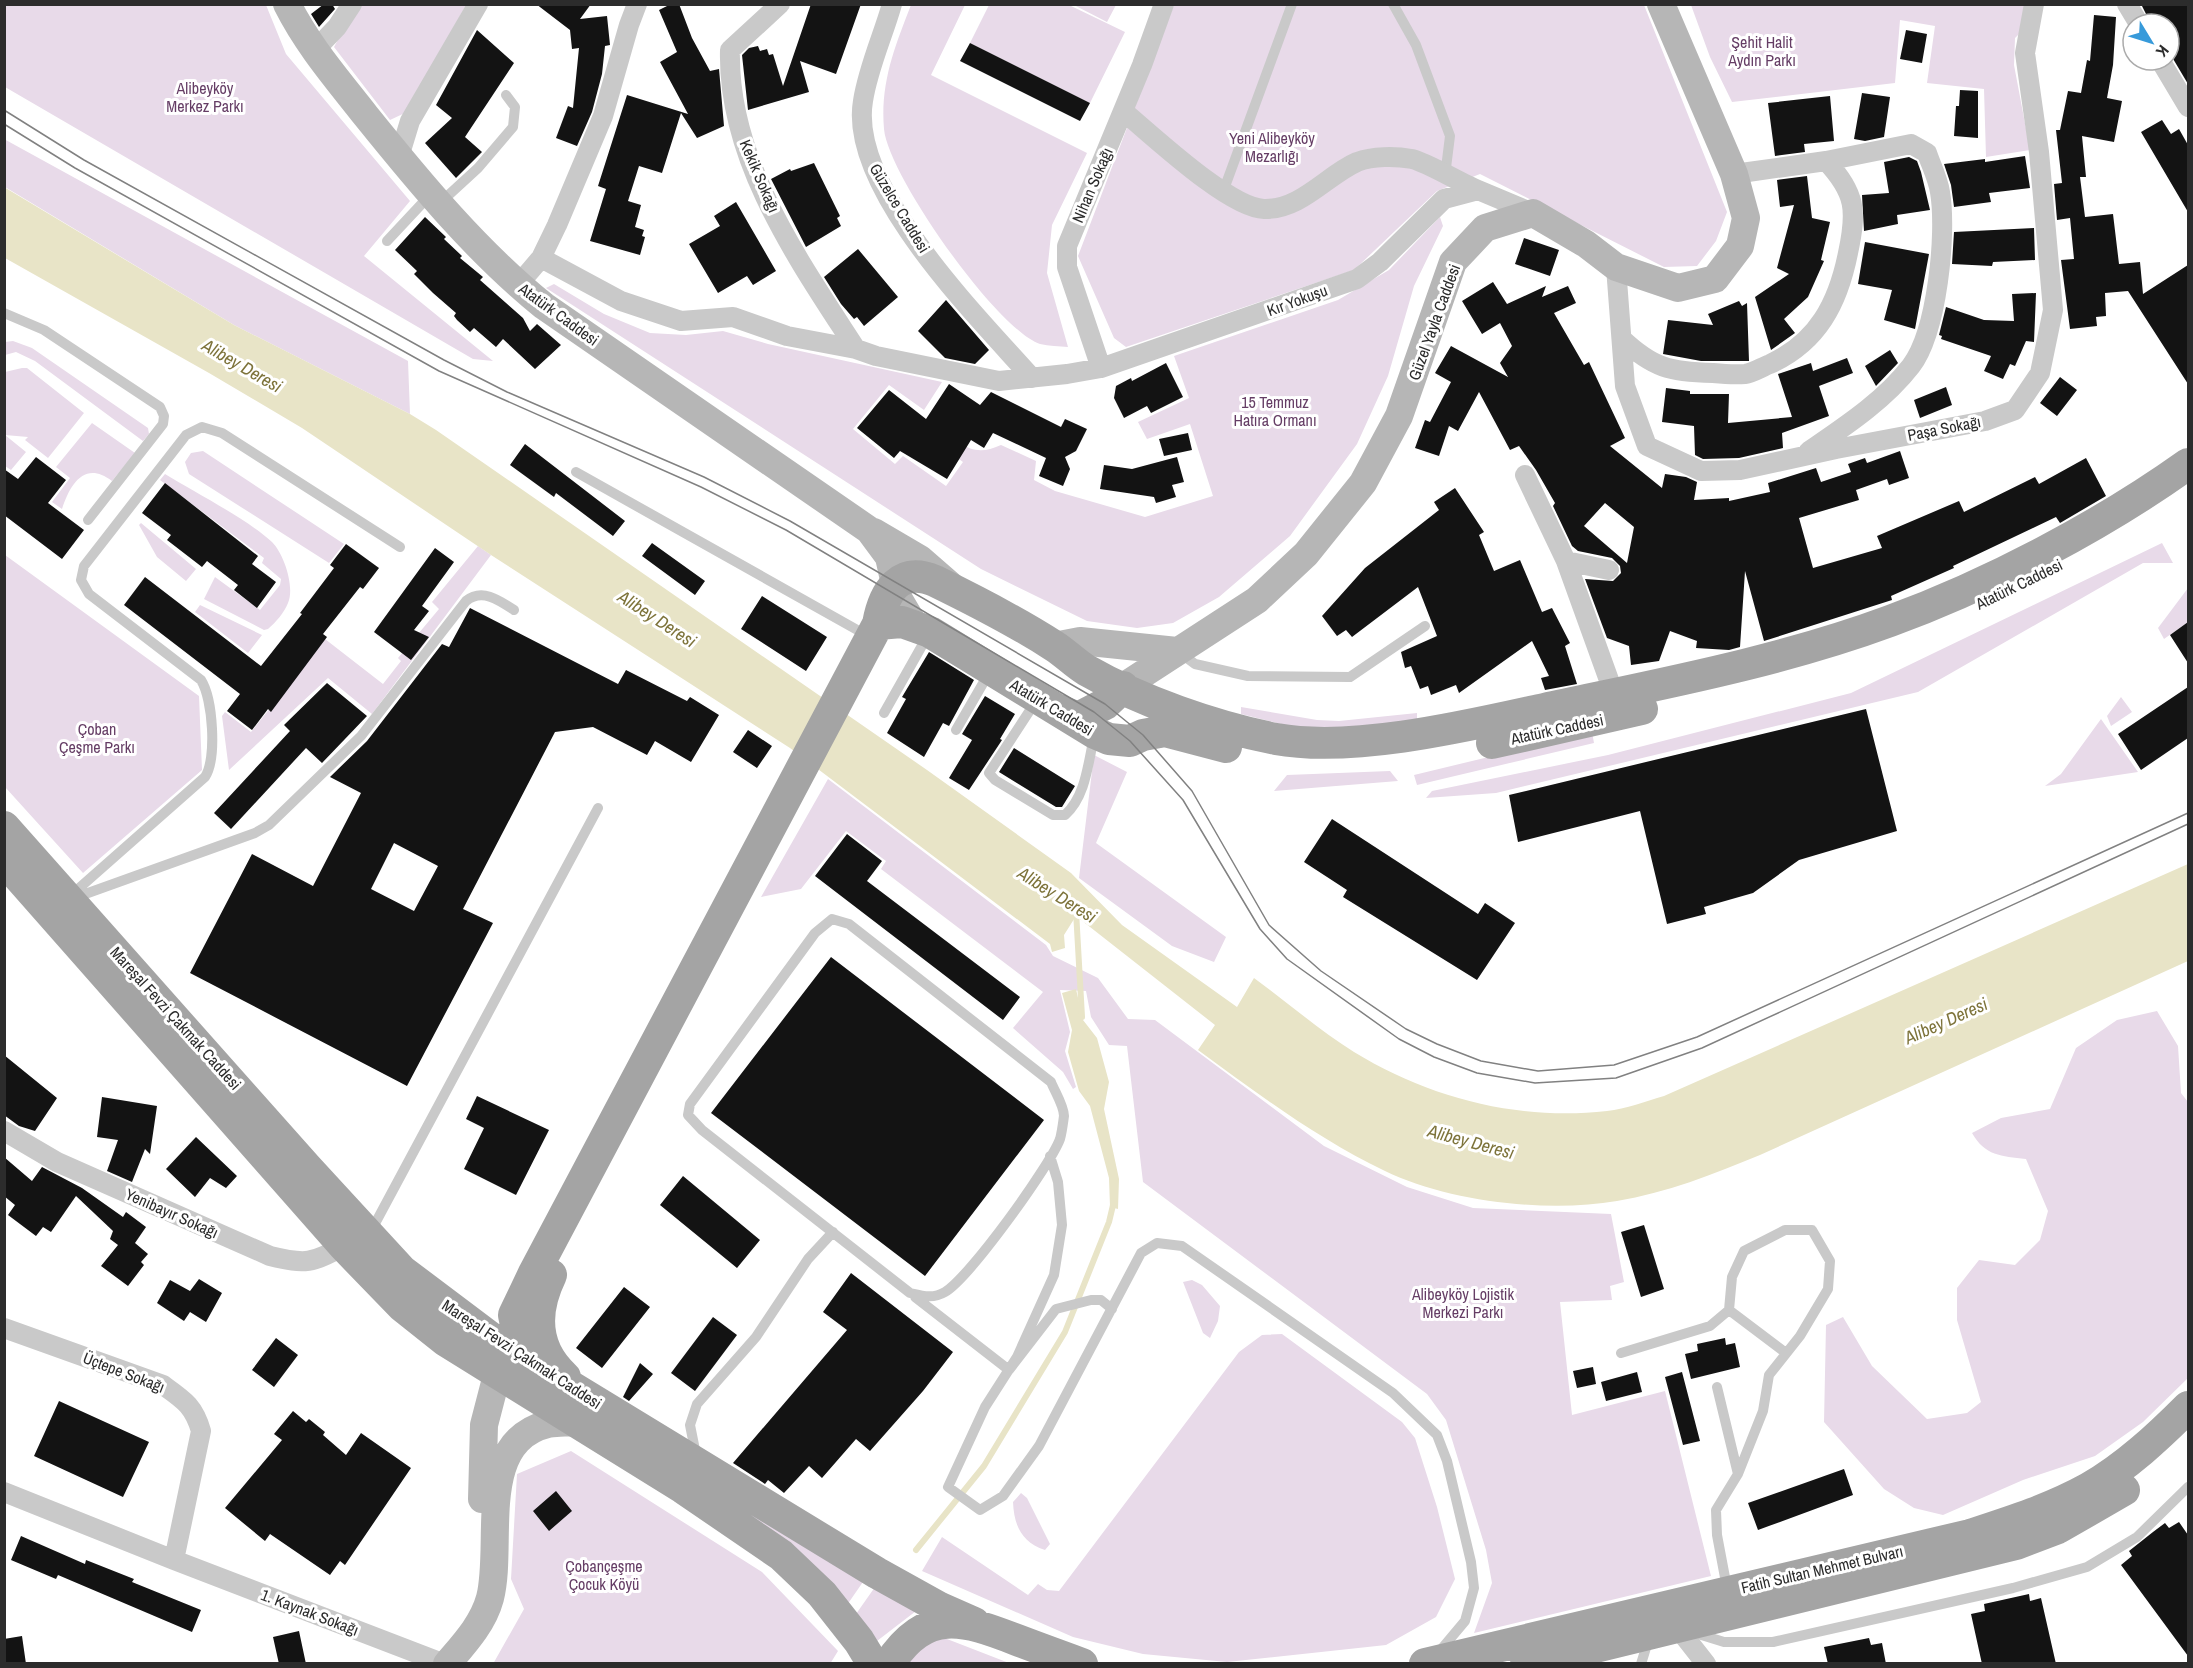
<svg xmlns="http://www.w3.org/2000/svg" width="2193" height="1668" viewBox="0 0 2193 1668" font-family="'Archivo Narrow',sans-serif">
  <rect width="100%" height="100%" fill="#fff"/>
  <path fill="#e8dae9" d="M5 4 266 5 286 54 410 201 364 256 493 361 473 359 5 87Z
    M357 5H466L407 112 390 120 334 47Z
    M911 5H965L931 75 1087 153 1052 225 1047 273 1068 347C1059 346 1049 346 1040 344 997 330 888 175 884 129 880 83 895 46 911 5Z
    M989 5H1069L1125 32 1090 103 970 43Z
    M1074 5V4L1116 5 1107 22Z
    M1174 5H1644L1727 212 1716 241 1697 266 1664 267 1480 174 1437 191 1354 270 1126 347 1114 338 1078 256Z
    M1691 5H2024L2022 31 2015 38 2014 65 2030 150 1986 157 1984 89 1927 83 1935 26 1900 20 1895 83 1732 102 1710 57Z
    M4 139 408 361 410 414 234 325 5 187Z
    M1440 217 1443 226 1414 286 1388 376 1357 444 1290 536 1219 597 1173 623 1137 628 1087 621 981 569 546 288 554 284 604 314 650 333 686 335 723 331 768 344 942 382 924 410 889 385 853 429 895 464 903 456 946 486 963 462 934 441 938 431C963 444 973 458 1001 445L1036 461 1034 480 1055 491 1145 517 1213 496 1190 424 1147 439 1138 422 1189 398 1174 356 1338 300 1389 270Z
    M13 341 32 348 148 428 149 434 143 441 35 361 16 352 5 355V342Z
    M22 368H27L84 413 48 458 25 440 28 437 5 435 26 452 11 470 5 466V372Z
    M92 423 135 453 112 481C85 460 70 484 62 509L52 502 70 478 56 467Z
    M203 451 344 544 329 563 189 474 185 462 191 453Z
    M165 474C196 493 247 519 272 542 284 554 295 587 288 603 284 613 276 622 268 629L264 630 204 599 215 577 260 610 280 585 281 579 262 563 264 558 160 480Z
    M141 523 196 569 186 581 157 557 139 525Z
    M2162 543 2173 563H2143L1918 692 1496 793 1426 798 1432 791 1608 755 1851 693Z
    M478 546 491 555 372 714 328 678 229 770 222 716 225 712 251 732 325 639 383 684 401 661 398 658 439 609 432 602Z
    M5 555 199 696 202 770 83 873 5 787Z
    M2188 588V622L2164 639 2158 628Z
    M200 605 262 635 248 653 195 612Z
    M2121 697 2132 712 2111 726 2107 716Z
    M1241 707 1317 720 1339 721 1417 713V721L1314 732 1241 714Z
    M2101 719 2138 772 2045 786 2061 774Z
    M1592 732 1594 743 1417 785 1414 775Z
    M1094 755 1127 772 1096 843 1226 937 1214 962 1172 946 1079 878Z
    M1390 771 1398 781 1274 791 1287 775Z
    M828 779 1046 945 1053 956 1098 978 1128 1019 1155 1020 1324 1146 1407 1187 1473 1208 1611 1214 1624 1282 1610 1286 1612 1300 1560 1302 1572 1415 1665 1391 1711 1576 1474 1633 1492 1583 1486 1550 1446 1420 1427 1394 1143 1182 1127 1046 1109 1045 1091 1017 1086 991 1060 990 1070 1032 1065 1051 1076 1087 1073 1089 1063 1072 1013 1028 1043 992 881 869 886 861 846 831 801 889 761 897Z
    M2157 1011 2178 1046 2181 1093 2188 1102V1378L2143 1422 2095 1456 2023 1480 1943 1515 1914 1508 1884 1489 1824 1422 1826 1325 1843 1317 1872 1366 1927 1419 1967 1413 1981 1402 1957 1320V1288L1979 1260 2015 1265 2040 1240 2048 1211 2026 1159C2001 1156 1985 1156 1972 1133L2001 1118 2050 1109 2076 1048 2117 1020Z
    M1192 1280 1202 1285 1220 1306 1218 1321 1210 1338 1203 1333 1183 1282Z
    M1282 1334 1402 1422 1415 1438 1437 1507 1455 1579 1436 1617 1386 1645 1227 1662 1143 1654 1073 1637 922 1571 942 1537 1028 1595 1038 1584 1047 1590 1059 1591 1239 1352 1262 1335Z
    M630 1440 865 1579 847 1605Z
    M571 1451 762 1572 838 1651 830 1664H493L524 1609 511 1579 517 1474Z
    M1021 1493 1027 1498 1050 1544 1045 1550C1021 1542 1014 1525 1013 1502Z
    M875 1587 916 1611 877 1641 856 1614Z
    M937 1639H947L1009 1663 907 1664 917 1650Z"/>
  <path fill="#e8e4c7" d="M4 187 234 325 410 414 436 430 927 770 1071 873 1122 925 1237 1007 1254 978C1287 1002 1319 1030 1354 1052 1429 1098 1518 1121 1607 1111 1626 1109 1646 1101 1664 1096L2188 864V961L1760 1155C1714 1174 1666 1193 1617 1201 1548 1213 1449 1202 1385 1171 1318 1139 1258 1094 1198 1050L1215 1025 1076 916 1064 935 1065 948 1052 952 1050 944 790 748 491 555 302 428 209 373 5 258Z
    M1076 989 1083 1020 1097 1038 1109 1082 1104 1109 1119 1179 1118 1209 1110 1207 1109 1178 1090 1106 1079 1091 1068 1052 1072 1030 1062 993Z"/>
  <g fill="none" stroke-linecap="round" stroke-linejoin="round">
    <path stroke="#e8e4c7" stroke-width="6" d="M1076 911 1082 1017
      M916 1550 984 1466 1065 1332 1109 1222 1114 1201"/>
  </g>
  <path fill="#131313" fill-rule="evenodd" d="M324 4H332L335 9 319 27 311 14Z
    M536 4H591L580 19 607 16 610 45 605 46 602 74 592 112 577 146 556 138 568 106 573 108 579 48 572 49 570 30Z
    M671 4H679L692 38 710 71 719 69 724 126 697 138 681 113 662 173 639 166 628 201 641 205 635 227 644 230 642 236 645 237 640 255 590 241 606 189 598 186 627 95 688 114 660 62 677 52 659 10Z
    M811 4H861L836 74 800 61 809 92 748 110 742 55 749 48 758 46 760 51 767 49 769 55 773 54 783 86Z
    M2141 4H2188V84L2169 52V24H2151Z
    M2094 15 2116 17 2113 65 2107 98 2122 101 2114 142 2082 136 2086 177H2080L2085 217 2113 214 2119 264 2140 262 2143 294 2188 265V384L2128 291 2105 293 2106 316 2096 317 2097 326 2070 329 2061 260 2074 259 2070 218 2057 220 2054 184 2062 183 2056 130H2060L2068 91 2081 93 2087 60 2090 61Z
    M477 30 514 63 465 137 482 152 456 178 425 143 452 118 436 105Z
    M1906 30 1927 34 1922 63 1900 59Z
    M970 43 1090 103 1080 121 960 61Z
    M1960 90 1978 91V138L1954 136 1956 106H1959Z
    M1862 93 1890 97 1884 137 1865 141 1854 139Z
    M1830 96 1834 141 1804 144 1805 152 1775 156 1768 103Z
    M2162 120 2171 134 2179 129 2188 145V212L2141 132Z
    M2025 156 2030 188 1989 193 1991 202 1954 207 1951 185 1944 164 1985 159V162Z
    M1909 157 1917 161 1921 172 1930 210 1897 215 1898 224 1864 231 1862 195 1889 193 1884 162Z
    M814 163 840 216 837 218 841 226 806 247 771 179 790 169 791 171Z
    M1807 176 1812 218 1830 222 1821 260 1824 261 1808 297 1784 319 1795 333 1771 350 1755 297 1789 274 1777 268 1794 205 1780 207 1777 180Z
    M736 202 776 271 753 285 747 276 718 293 689 244 720 226 714 216Z
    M425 217 446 237 444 239 462 256 460 258 483 277 480 280 523 318 530 331 537 324 561 345 535 369 503 339 496 347 474 328 470 332 457 320 454 316 456 313 433 293 414 274 417 271 395 250Z
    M2034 228 2035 260 1993 262 1992 266 1952 264 1954 232Z
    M1524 238 1559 250 1550 276 1515 264Z
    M1865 242 1929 254 1915 329 1884 320 1892 290 1858 284Z
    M858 249 898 297 864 326 857 317 854 319 841 304 824 277Z
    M1493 282 1507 304 1546 286 1542 297 1568 286 1576 303 1554 313 1584 365 1589 362 1625 438 1610 446 1662 488 1665 474 1686 477 1697 482 1694 500 1729 498V501L1770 492 1768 483 1816 468 1821 482 1851 472 1848 464 1865 458 1867 463 1900 451 1909 478 1889 485 1887 479 1856 490 1859 500 1799 518 1813 568 1882 548 1877 536 1959 501 1964 512 2035 477 2039 484 2086 458 2106 496 2060 523 2056 517 1953 566 1954 568 1891 596 1892 600 1764 641 1745 571 1740 647 1729 650 1696 648 1697 641 1670 631 1659 661 1631 665 1629 646 1607 638 1585 579 1613 581 1621 573 1620 566 1612 558 1578 551 1572 546 1553 506 1555 503 1536 470 1519 446 1510 450 1479 392 1458 431 1449 426 1439 456 1415 448 1425 420 1430 422 1451 382 1435 373 1451 346 1508 377 1500 363 1512 346 1500 323 1482 334 1462 301ZM1605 503 1634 527 1627 563 1584 526Z
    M2036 293 2034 342 2026 341 2015 366 2010 364 2003 379 1984 371 1991 356 1941 339 1942 336 1939 335 1946 307 1984 320 2014 321 2012 294Z
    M946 300 989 350 975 364 945 358 918 331Z
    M1739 301 1742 306 1747 303 1749 361H1701L1663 354 1668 320 1713 325 1708 314Z
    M1890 350 1898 363 1876 386 1865 366Z
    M1847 358 1853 373 1819 386 1829 416 1782 433 1783 448 1739 458 1703 459 1695 455 1694 426 1662 422 1666 388 1690 391V394H1729L1728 423 1792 417 1778 374 1811 363 1813 371Z
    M1166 363 1183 397 1151 413 1147 406 1124 418 1114 398 1116 386 1131 378 1132 381Z
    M2060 377 2077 390 2057 416 2040 403Z
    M949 384 980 405 991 392 1061 427 1065 419 1087 429 1076 451 1065 457 1070 469 1063 486 1039 476 1046 458 993 433 984 448 971 440 947 479 900 451 894 458 857 428 889 390 926 419Z
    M1946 387 1952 405 1920 418 1914 400Z
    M1188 433 1192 450 1164 456 1159 439Z
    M525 444 625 521 613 536 556 493 554 497 510 465Z
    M36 457 66 480 48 503 84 530 62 559 4 515V469L18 479Z
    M1177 457 1184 482 1172 485 1176 497 1156 503 1154 497 1100 489 1104 465 1132 469Z
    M165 483 258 556 252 564 276 582 257 608 234 590 238 585 207 561 202 567 167 540 171 535 142 513Z
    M1455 488 1484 532 1479 535 1494 571 1520 560 1542 612 1552 608 1570 643 1565 646 1577 684 1545 690 1541 678 1549 676 1532 641 1459 693 1456 685 1431 695 1428 686 1420 689 1411 666 1405 668 1401 652 1437 636 1418 587 1352 637 1346 630 1337 636 1322 616 1365 568 1439 510 1434 502Z
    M652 543 705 581 695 595 642 556Z
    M346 544 379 568 363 589 360 587 323 634 327 637 271 712 268 709 252 730 227 711 240 694 124 605 145 577 261 666 302 614 300 613 334 568 330 565Z
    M435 548 454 562 422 606 429 611 414 630 429 637 411 660 374 632Z
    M762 596 827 637 806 671 741 629Z
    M470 608 618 684 626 670 687 701 690 697 719 715 691 762 655 741 647 755 593 727 555 732 463 909 493 923 407 1086 190 973 252 854 313 886 361 793 330 777 367 741 442 644 449 647ZM394 843 438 866 414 911 371 889Z
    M2188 622V663L2170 635Z
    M929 652 974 680 949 726 943 723 924 757 887 733 906 699 902 697Z
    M327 683 367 716 322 763 306 748 231 829 214 813 290 731 284 725Z
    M2188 687V738L2141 770 2118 734Z
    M985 696 1015 714 1000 739 1002 740 969 790 949 778 972 740 962 734Z
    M1866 709 1897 831 1799 860 1753 893 1704 907 1706 914 1667 924 1640 811 1518 842 1509 795Z
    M748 730 772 746 757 768 733 752Z
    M1014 748 1075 786 1062 807H1056L999 772Z
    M1332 819 1478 914 1485 903 1515 923 1477 980 1343 897 1347 890 1304 862Z
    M847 834 882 861 867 881 1020 997 1003 1020 815 876Z
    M831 957 1044 1120 925 1276 711 1113Z
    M4 1055 57 1098 35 1131 19 1126 4 1115Z
    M477 1096 549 1130 516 1195 464 1169 484 1128 466 1119Z
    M102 1097 157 1106 150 1154 145 1149 132 1182 107 1171 118 1140 97 1137Z
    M196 1137 237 1176 226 1188 210 1178 195 1197 166 1169Z
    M4 1157 32 1181 42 1167 82 1188 77 1196 82 1188 123 1217 126 1212 146 1227 135 1243 148 1254 141 1262 144 1265 128 1286 101 1266 118 1245 110 1239 113 1231 76 1196 51 1232 43 1227 36 1236 8 1215 15 1205 4 1196Z
    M683 1176 760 1240 737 1268 660 1205Z
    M1644 1225 1664 1289 1641 1297 1621 1232Z
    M851 1273 953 1352 923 1391 870 1451 856 1439 822 1478 809 1466 784 1493 768 1480 765 1484 733 1463 847 1330 823 1312Z
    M199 1279 222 1293 206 1322 190 1312 184 1321 157 1303 170 1280 190 1291Z
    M624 1287 650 1307 602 1368 576 1348Z
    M713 1317 737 1335 695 1391 671 1373Z
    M276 1338 298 1355 274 1387 252 1370Z
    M1725 1338 1726 1345 1735 1343 1740 1367 1691 1379 1685 1354 1698 1351 1697 1344Z
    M640 1363 653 1374 629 1401 623 1397Z
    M1593 1367 1596 1384 1577 1388 1573 1371Z
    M1637 1372 1642 1392 1606 1401 1601 1382Z
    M1682 1372 1700 1441 1683 1445 1665 1377Z
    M59 1401 149 1442 123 1497 34 1456Z
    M293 1411 306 1422 309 1419 325 1432 323 1435 346 1455 361 1433 411 1468 345 1565 340 1561 330 1575 270 1534 265 1541 225 1508 282 1440 274 1434Z
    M1844 1469 1853 1495 1758 1530 1748 1503Z
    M556 1491 572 1511 549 1531 533 1511Z
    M2179 1522 2188 1535V1656L2121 1565 2132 1556 2129 1551 2153 1532 2165 1523 2169 1528Z
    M21 1536 85 1564 86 1560 134 1579 132 1582 201 1610 192 1632 58 1575 56 1579 11 1560Z
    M2029 1594 2030 1601 2041 1598 2056 1664H1982L1971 1614 1985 1611 1984 1604Z
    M299 1631 306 1664H279L273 1637Z
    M22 1636 26 1664H4V1639Z
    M1869 1638 1871 1645 1882 1643 1886 1664H1828L1824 1647Z"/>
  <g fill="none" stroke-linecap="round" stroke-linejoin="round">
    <path stroke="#c9c9c9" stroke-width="10" d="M1393 4 1416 45 1450 136 1445 176
      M1223 192 1292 4
      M441 202 478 168 513 127 515 107 506 95
      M387 241 430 195
      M4 313 44 330 160 407 164 416 163 424 88 520
      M576 472 868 636
      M1179 652 1195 664 1248 676 1350 677 1425 626
      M1036 701 989 773 995 780 1053 815H1065C1086 796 1088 763 1094 737
      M884 713 928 635
      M956 730 989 673
      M72 896 88 893 255 833 269 825 361 736 466 601C482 588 499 600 514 610
      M69 897 205 777C217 759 213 699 201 680L89 594 81 580 84 566 186 435 202 427 222 433 400 547
      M832 919 849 924 1051 1082C1055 1092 1064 1106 1064 1116 1063 1123 1062 1132 1060 1139 1050 1166 969 1278 945 1292 933 1299 923 1296 910 1293L702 1130 688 1115 690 1104 815 933Z
      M1050 1156 1058 1182 1062 1225 1054 1275 1017 1357 985 1407 948 1487 980 1510 1003 1496 1039 1446 1141 1253 1157 1243 1182 1246 1393 1393 1437 1435 1447 1461 1471 1562 1474 1588 1465 1621 1439 1652
      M370 1233 598 808
      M915 1297 1009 1370 1056 1309 1091 1300H1101L1112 1309
      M1729 1310 1786 1353
      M1621 1353 1710 1326 1729 1310 1732 1277 1744 1251 1785 1230H1812L1830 1261 1828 1289 1800 1336 1769 1375 1763 1411 1738 1474 1716 1510 1717 1535 1727 1588
      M1717 1387 1738 1474
      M696 1455 690 1425 697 1404 756 1337 808 1259 833 1232
      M1695 1633 1724 1642H1773L2013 1588 2087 1567 2137 1537 2188 1487
      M1641 1664 1649 1638"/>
    <path stroke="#c9c9c9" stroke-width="20" d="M780 4 730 50C727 160 799 261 856 349
      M892 4C883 36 868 68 863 101 848 188 978 317 1032 378
      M2127 4 2139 24
      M314 51 337 27 352 4
      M2160 60 2188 107
      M1123 111C1152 135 1229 208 1264 209 1301 210 1327 175 1357 162 1373 156 1395 156 1412 159 1426 162 1461 183 1478 190
      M399 157 410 121 478 4
      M1734 174 1826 161 1911 144 1927 153C1931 165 1938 179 1940 192 1947 234 1937 332 1911 366 1884 401 1844 427 1809 451
      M541 258 621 301 681 321 733 317 787 336 856 349 876 356 999 381 1067 374 1101 368 1357 279 1380 262 1444 199 1478 190 1533 213
      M1616 267 1625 386 1647 446 1701 471 1740 470 1836 449 1985 421 2015 410 2040 373 2053 310 2039 152 2025 53 2034 4
      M518 285 541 258 557 225 603 116 629 25 637 4
      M1622 339C1653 368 1670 372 1713 373 1723 374 1734 375 1745 374 1753 373 1762 367 1770 364 1818 342 1838 303 1848 253 1857 211 1856 193 1826 161
      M1101 368 1067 267V246L1142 65 1164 4
      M1525 475 1566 561 1614 694
      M1566 561 1609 570
      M4 1131 57 1162 270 1256C307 1265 311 1263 344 1246
      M4 1328 163 1385C184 1400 194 1406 201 1431L174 1560
      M4 1492 174 1560 445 1664
      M1677 1627 1706 1664"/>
    <path stroke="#b6b6b6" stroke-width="28" d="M287 4C308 46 338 80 366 116 420 183 477 252 544 306L869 530 889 557 898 598 914 625
      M874 532 920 559 951 586
      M1054 646 1080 641 1177 651
      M1123 687 1257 600 1306 554 1363 483 1399 416 1453 262 1485 228 1533 213 1586 244 1616 267 1678 288 1715 279 1740 246 1746 218 1734 174 1661 4
      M482 1499 484 1425 498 1371
      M447 1664C464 1644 483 1624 490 1598 504 1544 474 1442 548 1424 557 1422 567 1423 576 1422"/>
    <path stroke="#a4a4a4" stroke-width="32" d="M878 624 902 622 930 632 1095 733 1109 739 1130 741 1143 735 1165 731 1226 747
      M1059 710 1078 718 1105 704 1123 687
      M1492 743 1642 709
      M4 827 307 1168 402 1271 491 1338 877 1573 940 1608 974 1623
      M4 860 344 1246 402 1306 446 1341 683 1488 781 1555 822 1594 859 1641 873 1664
      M551 1275C533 1312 533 1348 565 1377
      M498 1371 516 1325 514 1315 534 1273 878 624C884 591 900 566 935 581 974 600 1017 622 1054 646 1065 653 1075 663 1086 670 1140 701 1215 727 1276 739 1353 753 1467 726 1544 709 1660 684 1779 662 1890 621 1991 584 2101 526 2188 464
      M889 1664C926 1607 963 1619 1017 1640 1038 1648 1060 1656 1082 1664
      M1425 1664 1970 1535C2010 1522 2051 1509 2089 1488 2126 1467 2159 1436 2188 1407
      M1526 1664 2016 1544 2058 1528 2124 1490"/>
    <path stroke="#818181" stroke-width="1.5" d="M4 110 84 160 444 360 507 392 704 477 790 521 1105 704 1143 735 1192 791 1269 925 1321 971 1406 1029 1437 1044 1481 1061 1538 1071 1614 1065 1697 1037 2188 813
      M4 124 75 168 439 371 701 487 786 530 1094 712 1130 741 1183 800 1260 929 1287 959 1399 1039 1434 1057 1477 1073 1535 1083 1616 1078 1702 1048 2188 824"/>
  </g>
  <g text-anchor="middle" stroke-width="6" stroke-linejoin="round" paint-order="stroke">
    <g font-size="16" fill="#653d65" stroke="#fff">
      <text x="1762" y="48">Şehit Halit<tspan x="1762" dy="18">Aydın Parkı</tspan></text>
      <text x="205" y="94">Alibeyköy<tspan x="205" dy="18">Merkez Parkı</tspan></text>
      <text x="1272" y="144">Yeni Alibeyköy<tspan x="1272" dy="18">Mezarlığı</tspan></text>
      <text x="1275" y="408">15 Temmuz<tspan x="1275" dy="18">Hatıra Ormanı</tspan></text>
      <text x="97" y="735">Çoban<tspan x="97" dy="18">Çeşme Parkı</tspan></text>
      <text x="1463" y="1300">Alibeyköy Lojistik<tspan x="1463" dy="18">Merkezi Parkı</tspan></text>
      <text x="604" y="1572">Çobançeşme<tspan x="604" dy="18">Çocuk Köyü</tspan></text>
    </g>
    <g font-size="16" fill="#2c2c2c" stroke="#fff">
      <text transform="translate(760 176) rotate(67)" y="6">Kekik Sokağı</text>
      <text transform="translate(1092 185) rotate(-67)" y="6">Nihan Sokağı</text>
      <text transform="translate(900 208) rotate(59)" y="6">Güzelce Caddesi</text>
      <text transform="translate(1297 300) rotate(-20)" y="6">Kır Yokuşu</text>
      <text transform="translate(559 314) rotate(36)" y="6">Atatürk Caddesi</text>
      <text transform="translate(1434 322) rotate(-70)" y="6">Güzel Yayla Caddesi</text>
      <text transform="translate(1944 428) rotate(-11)" y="6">Paşa Sokağı</text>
      <text transform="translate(2019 584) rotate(-26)" y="6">Atatürk Caddesi</text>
      <text transform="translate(1052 707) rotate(31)" y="6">Atatürk Caddesi</text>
      <text transform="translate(1557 729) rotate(-12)" y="6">Atatürk Caddesi</text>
      <text transform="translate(176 1018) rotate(48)" y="6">Mareşal Fevzi Çakmak Caddesi</text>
      <text transform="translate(172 1213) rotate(24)" y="6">Yenibayır Sokağı</text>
      <text transform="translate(522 1354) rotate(33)" y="6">Mareşal Fevzi Çakmak Caddesi</text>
      <text transform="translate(124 1372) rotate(21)" y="6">Üçtepe Sokağı</text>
      <text transform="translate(1822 1569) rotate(-13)" y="6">Fatih Sultan Mehmet Bulvarı</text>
      <text transform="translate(310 1612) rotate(21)" y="6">1. Kaynak Sokağı</text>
    </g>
    <g font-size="18" font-style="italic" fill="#7d733a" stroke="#fff">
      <text transform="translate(242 366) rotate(30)" y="6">Alibey Deresi</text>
      <text transform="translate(657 619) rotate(33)" y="6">Alibey Deresi</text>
      <text transform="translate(1057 895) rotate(32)" y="6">Alibey Deresi</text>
      <text transform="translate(1946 1021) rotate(-24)" y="6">Alibey Deresi</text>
      <text transform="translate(1471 1142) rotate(15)" y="6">Alibey Deresi</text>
    </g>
  </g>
  <rect width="2193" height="1668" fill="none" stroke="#2c2c2c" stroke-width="12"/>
  <g transform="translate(2151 42) rotate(128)"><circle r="28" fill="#ffffff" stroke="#ababab" stroke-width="1.5"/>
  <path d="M0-4.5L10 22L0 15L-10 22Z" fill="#379ada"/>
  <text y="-9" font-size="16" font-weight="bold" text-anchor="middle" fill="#2c2c2c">K</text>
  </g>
</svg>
